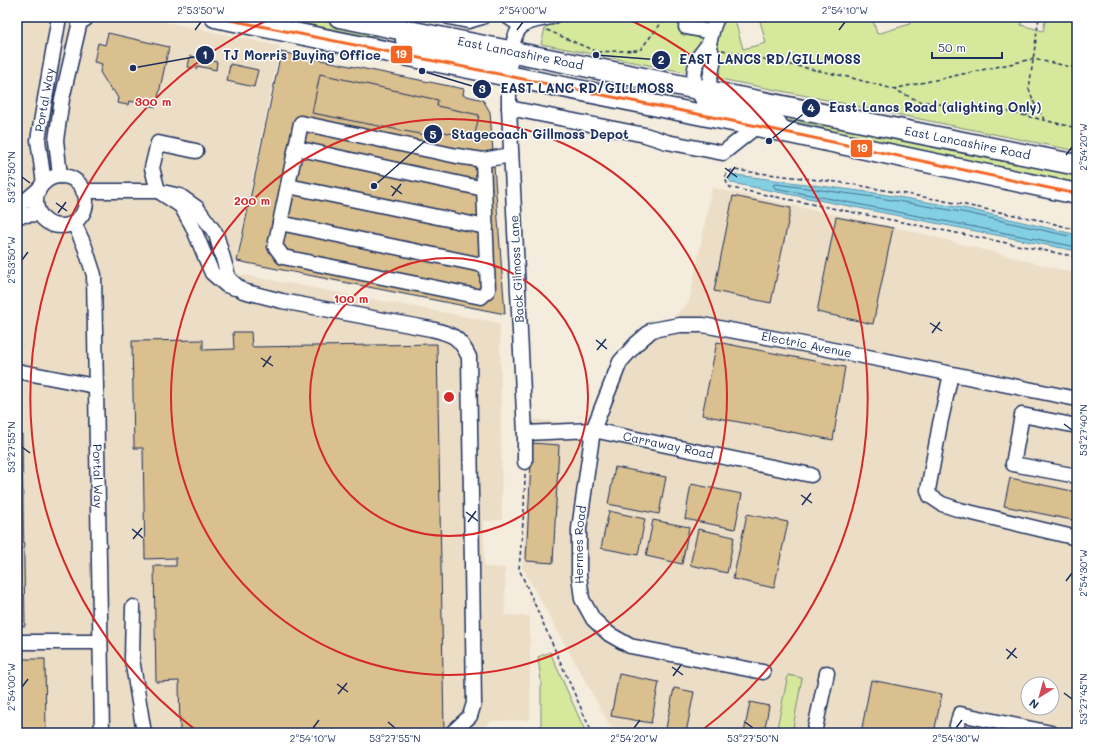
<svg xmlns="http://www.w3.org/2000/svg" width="1094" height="750" viewBox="0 0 1094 750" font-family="Mali,sans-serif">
  <rect width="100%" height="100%" fill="#f4ecdd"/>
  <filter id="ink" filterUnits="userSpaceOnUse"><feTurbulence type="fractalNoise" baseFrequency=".025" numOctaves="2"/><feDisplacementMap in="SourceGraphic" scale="8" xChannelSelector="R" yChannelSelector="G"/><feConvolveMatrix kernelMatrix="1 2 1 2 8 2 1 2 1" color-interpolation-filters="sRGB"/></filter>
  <g filter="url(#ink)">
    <path fill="#ecdec6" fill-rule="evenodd" d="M17 17H143L280 46 233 273 500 323 502 520 484 521V567L505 568V615L530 616V720L492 721 476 733H17Z
      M712 188 916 232 1077 274V733H614L522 567 527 509 529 445 532 419 581 424 590 416 615 357 670 321 689 302ZM1028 684H1052V708H1028Z"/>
    <path fill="#d5e89c" stroke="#788c7d" d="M243 17H303L351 27 383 40 494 63Z
      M579 17H734L743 49 766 43 759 17H872L877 34 910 24 908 17H1022L1021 25 1043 31 1046 17H1077V151L807 96 541 44 546 25Z
      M741 107 1077 172V185L846 138 821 127 777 118Z
      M550 652 586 733H505L541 732V681L538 657Z
      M788 675 802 678 792 733H776Z"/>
    <path fill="#84d0e3" stroke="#5a90ae" d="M736 175 875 193 968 209 1077 235V251L732 183 729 180 731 176Z"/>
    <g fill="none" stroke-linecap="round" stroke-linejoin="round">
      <path stroke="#456f93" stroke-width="1" d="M1077 238 967 213 874 197 776 184 773 185 775 188 1077 247"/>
    </g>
    <path fill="#dabf8f" stroke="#1b2f5e" d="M108 33 169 47 156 107 129 101 128 105 117 103 118 98 113 90H111L100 72 102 64 94 62 98 43 105 45Z
      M281 52 464 89 463 95 483 100 490 112 505 314 237 261Z
      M190 56 217 62 216 70 197 66V69L188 67Z
      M230 64 258 70 254 87 227 81Z
      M320 74 438 100 437 106 479 115 474 139 432 129 430 136 312 113Z
      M733 196 791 208 771 303 714 291Z
      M836 217 893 228 873 324 817 312Z
      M209 242 212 249 207 251 204 244Z
      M233 332H251L252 347 437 344 444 730 180 733 179 681 156 682 154 566H176V558L145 559 143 448H134L132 341 203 340V350L234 349Z
      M717 342 845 367 833 440 702 415Z
      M17 434H22L25 626H17Z
      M532 443 559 445 553 563 526 561Z
      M615 467 666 477 659 514 608 504Z
      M1010 478 1077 492V521L1004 506Z
      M691 484 742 494 735 529 685 519Z
      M609 511 645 519 638 555 601 548Z
      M747 514 788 522 774 588 733 579Z
      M653 520 689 527 682 564 646 556Z
      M698 529 734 537 727 573 690 565Z
      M17 659H45L46 733H17Z
      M619 674 659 682 651 723 611 716Z
      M871 680 942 694 934 733H861Z
      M674 688 694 692 686 733H665Z
      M750 702 769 706 764 733H744Z"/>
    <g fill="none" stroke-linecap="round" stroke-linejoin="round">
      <g stroke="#1b2f5e" stroke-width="17">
        <g id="minor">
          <path d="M449 17 468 21 482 17"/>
          <path d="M508 17 517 23 523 25"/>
          <path d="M718 17C712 25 712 35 709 43 706 49 700 53 698 59 691 76 693 95 711 104L779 122"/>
          <path d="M686 27 711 32"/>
          <path d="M403 40 500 62 506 67 510 76"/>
          <path d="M702 99 707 91 714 60 709 44"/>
          <path d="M509 108 645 135 667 142 723 153 757 126"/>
          <path d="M296 148 484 189"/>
          <path d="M196 151 158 143 152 168 158 191 181 206 192 225 212 273 226 285 235 288"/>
          <path d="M483 160 487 266 280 223 301 123 457 156 483 160 511 155"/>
          <path d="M60 176 56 140 62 99 81 17"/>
          <circle cx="61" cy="201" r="25"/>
          <path id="s1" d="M44 183 38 140 59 17"/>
          <path d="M288 186 486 227"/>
          <path d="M83 191H158L180 196 197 208 216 234 229 279 243 291 282 301 431 329C452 334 459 336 469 357L474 703 470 716 452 733"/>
          <path d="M17 204 25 201 39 189"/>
          <path d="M17 215H24L39 214"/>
          <path id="s2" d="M74 223 85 247 94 275 102 733"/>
          <path d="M280 223 275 246 283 257 481 297 488 290 487 266"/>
          <path d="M17 371 95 386"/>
          <path d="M951 374 940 424 928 490 930 496 942 504 960 510 1077 538"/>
          <path d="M1077 426 1022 415 1013 464 1077 476"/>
          <path id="s3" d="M525 433 593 430 811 475"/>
          <path d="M525 462V433L510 129C509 108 505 39 522 26 529 20 543 19 552 17"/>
          <path d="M133 607 132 659 144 733"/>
          <path d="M17 642H100"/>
          <path id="s4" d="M763 672 630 646 609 634 593 619 582 599 579 575V529L593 430 620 362 636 344 652 330 680 325H703L788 341 1077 399"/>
          <path d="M814 733 827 673"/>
          <path d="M955 733 960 714 1051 733"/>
        </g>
      </g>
      <g stroke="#1b2f5e" stroke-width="23">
        <g id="highway">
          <path d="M215 17 757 126 1077 194"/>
          <path id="s5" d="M339 17 1077 165"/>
          <path d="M81 18 83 17"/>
        </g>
      </g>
      <path stroke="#1b2f5e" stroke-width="1.5" stroke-dasharray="4 3" stroke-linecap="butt" d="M547 30 597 52 640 50 666 17
        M722 50 848 77 893 89 919 101 960 107H989L1077 128
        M893 89 1033 59 1077 68
        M1035 105 1029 89 1039 17
        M1026 116 1035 105 1044 119
        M1077 230 1044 221 940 200 845 183 733 170 727 172C724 179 726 183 731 188L1077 257
        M525 474 524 510 519 569 592 733"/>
      <use href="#minor" stroke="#fff" stroke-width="14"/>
      <use href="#highway" stroke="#fff" stroke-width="20"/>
      <g stroke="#fff" stroke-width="6">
        <path id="bus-1" d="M215 17 757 126 1077 194"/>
      </g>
      <use href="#bus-1" stroke="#f26522" stroke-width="3"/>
    </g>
  </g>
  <path fill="none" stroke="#1b2f5e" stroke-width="1.5" d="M195 30 201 22M517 30 523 22M839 30 845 22M1066 155 1072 147M725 168 737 177M22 177 30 183M727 178 735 167M391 186 402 194M392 196 401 184M56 203 67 211M58 213 66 202M22 260 28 252M930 323 942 331M932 333 940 322M596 340 607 349M597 350 606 339M261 358 273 366M263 367 271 356M1064 424 1072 430M22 447 30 453M801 495 812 503M802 505 811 493M466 512 478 521M468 522 476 511M132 529 143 538M133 539 142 528M1066 581 1072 573M1006 649 1017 658M1007 659 1016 648M672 667 683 675M673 676 681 665M337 684 348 692M22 687 28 679M1064 693 1072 699M338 694 347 683M388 722 395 728M745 722 753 728M313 728 319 720M634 728 640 720M956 728 962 720"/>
  <g fill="none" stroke="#d62828" stroke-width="2">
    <circle cx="449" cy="397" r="139"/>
    <circle cx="449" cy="397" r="278"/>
    <path d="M197 731A418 418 0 0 1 272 18M626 18A418 418 0 0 1 701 731"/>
  </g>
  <g text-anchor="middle" stroke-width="3" stroke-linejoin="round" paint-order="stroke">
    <g font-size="12" fill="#1b2f5e" stroke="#fff">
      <text dy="4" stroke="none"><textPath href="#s5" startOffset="185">East Lancashire Road</textPath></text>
      <text dy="4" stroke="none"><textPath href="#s1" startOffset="84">Portal Way</textPath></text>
      <text dy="4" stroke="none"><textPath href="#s5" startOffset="641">East Lancashire Road</textPath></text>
      <text transform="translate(517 269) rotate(-93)" y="4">Back Gilmoss Lane</text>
      <text dy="4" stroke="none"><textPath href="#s4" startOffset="650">Electric Avenue</textPath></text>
      <text dy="4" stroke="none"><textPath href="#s3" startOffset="145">Carraway Road</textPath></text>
      <text dy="4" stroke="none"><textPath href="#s2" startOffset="257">Portal Way</textPath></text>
      <text dy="4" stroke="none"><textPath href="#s4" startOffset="259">Hermes Road</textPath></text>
    </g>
  </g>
  <circle cx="449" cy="397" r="6" fill="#d62828" stroke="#fff" stroke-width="2"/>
  <g font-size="12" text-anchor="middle" font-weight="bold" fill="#d62828" stroke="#fff" stroke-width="3" stroke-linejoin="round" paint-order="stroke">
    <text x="153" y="106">300 m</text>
    <text x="252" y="205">200 m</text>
    <text x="351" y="303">100 m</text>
  </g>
  <path fill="none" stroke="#1b2f5e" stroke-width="1.5" d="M133 68L205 55M596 55L661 60M422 71L482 89M769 141L811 108M374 186L433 134"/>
  <g fill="#1b2f5e" stroke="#fff" stroke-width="1.5">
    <circle cx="133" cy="68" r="4"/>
    <circle cx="596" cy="55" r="4"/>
    <circle cx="422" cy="71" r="4"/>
    <circle cx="769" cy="141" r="4"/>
    <circle cx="374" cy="186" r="4"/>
    <circle cx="205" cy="55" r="10"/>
    <circle cx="661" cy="60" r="10"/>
    <circle cx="482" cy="89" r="10"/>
    <circle cx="811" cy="108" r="10"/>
    <circle cx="433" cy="134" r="10"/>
  </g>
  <g font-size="12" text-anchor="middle" font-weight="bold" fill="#fff">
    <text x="205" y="59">1</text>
    <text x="661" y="64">2</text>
    <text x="482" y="93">3</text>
    <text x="811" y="112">4</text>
    <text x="433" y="139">5</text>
  </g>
  <g font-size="13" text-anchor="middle" font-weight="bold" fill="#1b2f5e" stroke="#fff" stroke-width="3" stroke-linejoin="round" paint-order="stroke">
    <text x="302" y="60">TJ Morris Buying Office</text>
    <text x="770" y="64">EAST LANCS RD/GILLMOSS</text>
    <text x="587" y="93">EAST LANC RD/GILLMOSS</text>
    <text x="935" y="112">East Lancs Road (alighting Only)</text>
    <text x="540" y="139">Stagecoach Gillmoss Depot</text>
  </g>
  <g stroke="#fff" stroke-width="1.5">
    <rect x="390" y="45" width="23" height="19" rx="4" fill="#f26522"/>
    <rect x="850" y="139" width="23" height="19" rx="4" fill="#f26522"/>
  </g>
  <g font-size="11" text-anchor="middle" font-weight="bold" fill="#fff">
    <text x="401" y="58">19</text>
    <text x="862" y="152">19</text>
  </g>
  <rect width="1094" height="750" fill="none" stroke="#fff" stroke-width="44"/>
  <g transform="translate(1040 696) rotate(217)"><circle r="19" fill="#ffffff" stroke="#a4acbf"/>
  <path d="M0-3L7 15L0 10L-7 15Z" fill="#d1495b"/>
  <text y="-6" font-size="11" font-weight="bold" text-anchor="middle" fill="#1b2f5e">N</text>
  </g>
  <path d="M932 52v6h70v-6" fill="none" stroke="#1b2f5e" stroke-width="2"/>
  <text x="938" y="52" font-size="12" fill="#1b2f5e" stroke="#ffffff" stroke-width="3" paint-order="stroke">50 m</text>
  <rect x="22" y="22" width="1050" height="706" fill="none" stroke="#1b2f5e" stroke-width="1.5"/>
  <g font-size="10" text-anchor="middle" fill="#1b2f5e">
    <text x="201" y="14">2°53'50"W</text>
    <text x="523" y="14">2°54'00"W</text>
    <text x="845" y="14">2°54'10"W</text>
    <text transform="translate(1083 147) rotate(-90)" y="4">2°54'20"W</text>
    <text transform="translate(11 177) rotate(-90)" y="4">53°27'50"N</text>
    <text transform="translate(11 260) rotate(-90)" y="4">2°53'50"W</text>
    <text transform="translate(1083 430) rotate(-90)" y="4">53°27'40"N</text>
    <text transform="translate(11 447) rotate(-90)" y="4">53°27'55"N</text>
    <text transform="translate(1083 573) rotate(-90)" y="4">2°54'30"W</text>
    <text transform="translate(11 687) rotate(-90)" y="4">2°54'00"W</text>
    <text transform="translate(1083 699) rotate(-90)" y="4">53°27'45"N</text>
    <text x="313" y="742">2°54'10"W</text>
    <text x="395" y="742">53°27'55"N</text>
    <text x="634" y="742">2°54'20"W</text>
    <text x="753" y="742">53°27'50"N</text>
    <text x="956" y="742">2°54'30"W</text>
  </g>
</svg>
